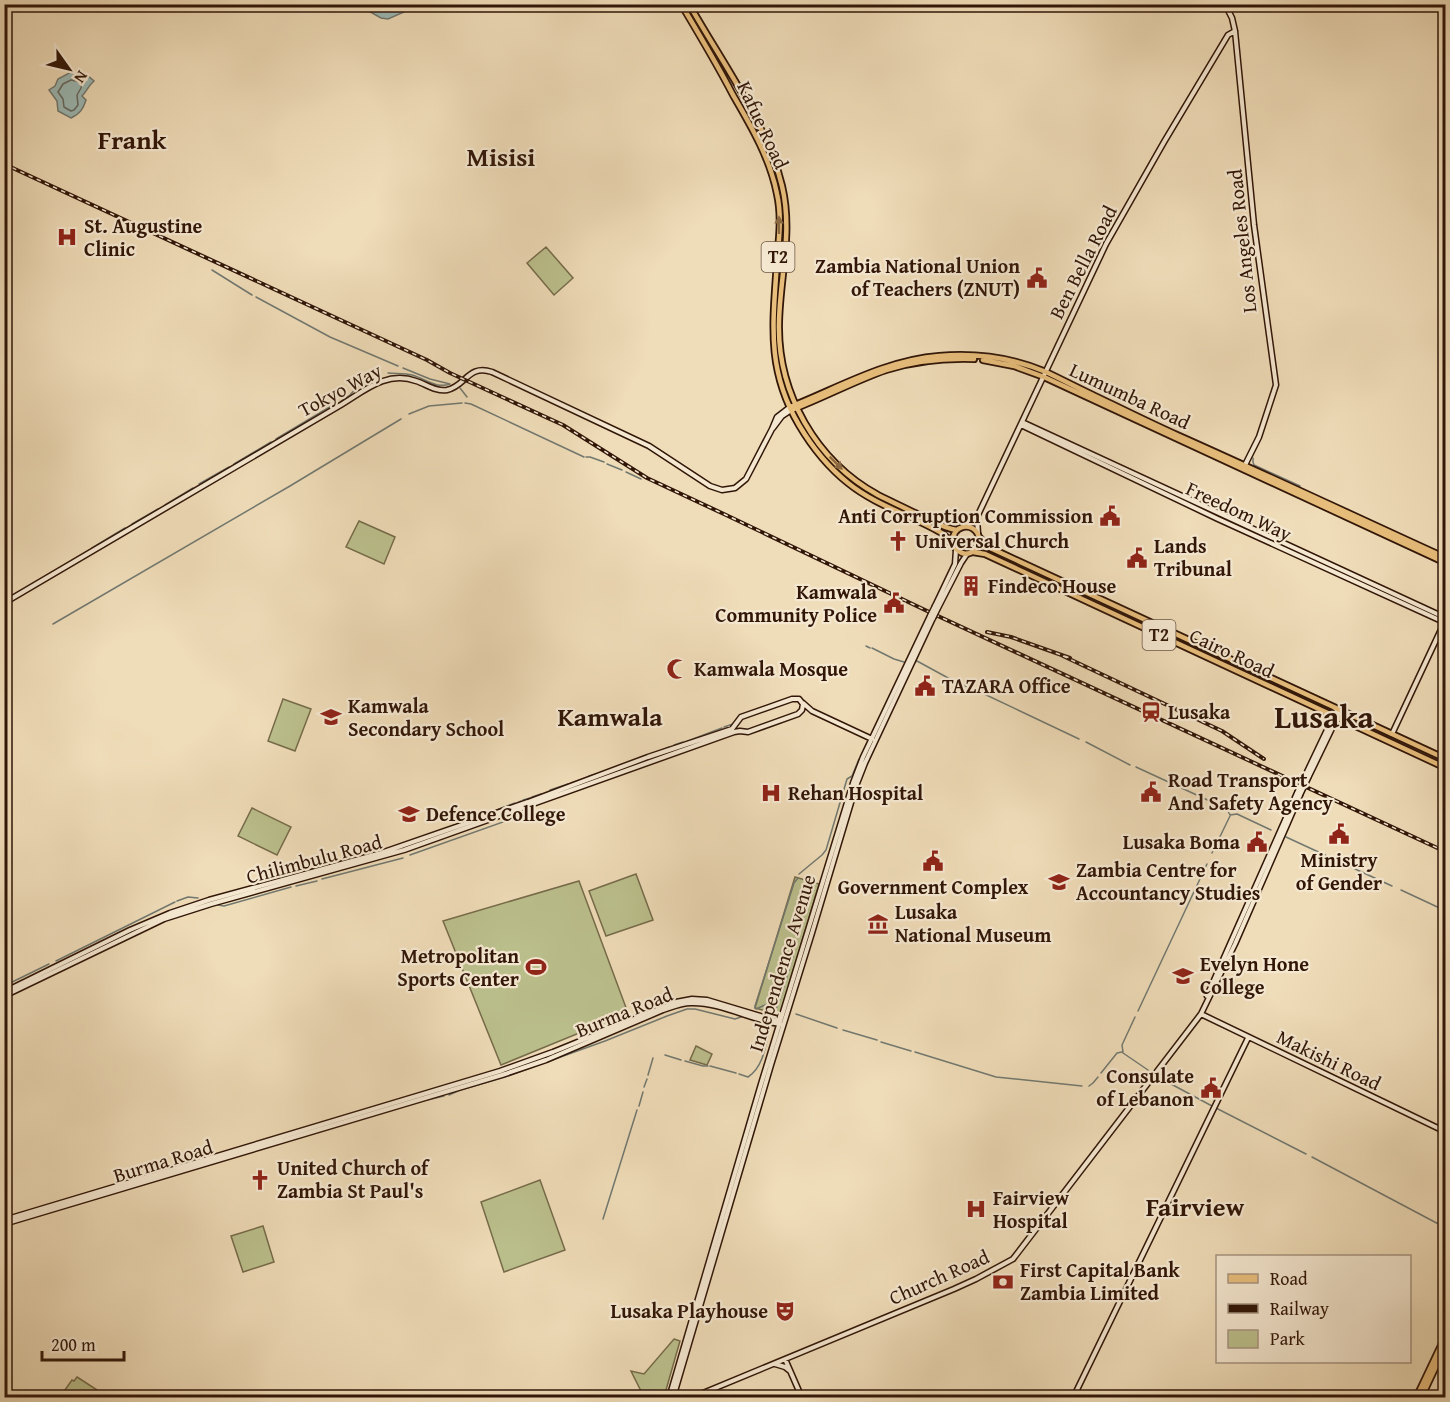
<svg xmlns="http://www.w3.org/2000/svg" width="1450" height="1402" viewBox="0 0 1450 1402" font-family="'Gentium Book Plus',serif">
  <rect width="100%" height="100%" fill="#efdcb8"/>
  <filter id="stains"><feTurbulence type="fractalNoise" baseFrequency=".00333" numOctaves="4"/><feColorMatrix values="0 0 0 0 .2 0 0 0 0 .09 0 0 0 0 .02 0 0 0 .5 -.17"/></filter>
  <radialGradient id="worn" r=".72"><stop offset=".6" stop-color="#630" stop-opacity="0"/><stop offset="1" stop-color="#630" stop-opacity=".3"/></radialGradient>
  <path fill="#bbc08d" stroke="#766b4a" stroke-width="1.5" d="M546 247 573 278 554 295 527 263Z
    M359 521 395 537 384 564 346 547Z
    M283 699 311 709 295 751 268 741Z
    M252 808 291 827 277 855 238 836Z
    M636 874 653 920 606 936 589 891Z
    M795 877 819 884 780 1015 755 1008Z
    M579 881 628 1013 501 1065 443 921Z
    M696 1046 712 1054 707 1065 690 1060Z
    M540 1180 565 1250 504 1272 481 1202Z
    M263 1226 274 1262 243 1272 231 1236Z
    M674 1339 680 1341 664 1397C656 1398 648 1398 642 1393L631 1371 644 1374Z
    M77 1377 108 1397H60L72 1380 74 1381Z"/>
  <path fill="#9cbab6" stroke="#717870" stroke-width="1.5" d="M358 5H414L411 9 388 19 381 18Z
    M71 72 76 75 86 74 94 81C88 86 87 91 82 96L86 100C83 109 80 114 71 118L58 111 57 101 49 90 55 86 58 79Z"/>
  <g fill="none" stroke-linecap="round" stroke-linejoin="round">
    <path stroke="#66685f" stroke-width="1.5" d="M71 80 81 82 82 84 81 88 77 95 78 105 74 110 71 111 64 107 63 99 58 92 63 84Z"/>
    <path stroke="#717870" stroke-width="1.5" d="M212 270 252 295
      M256 297 330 337 398 366
      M403 368 430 379 450 384
      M388 373C396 374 404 373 412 375 426 379 436 389 450 384
      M460 388 467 397
      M341 401 350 395 357 387 368 383 370 381
      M465 403 471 404 584 457
      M409 414 429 406 462 403
      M276 439 333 405
      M586 457H590L604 462
      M1253 458V462L1254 465 1300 486
      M234 464 271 442
      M607 464 622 470
      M626 472 641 479
      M199 484 229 467
      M165 505 193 488
      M132 524 158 509
      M92 548 125 528
      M53 624 290 486 401 419
      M866 646 870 648
      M872 648 894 659 904 662
      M913 664 917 661 950 679
      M951 679 976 691
      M980 692 1079 739
      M724 727 733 724
      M685 742 722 728
      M1086 742 1130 765
      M674 745 683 742
      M649 755 669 747
      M629 762 644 756
      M620 765 626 763
      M1136 767 1227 809 1230 815 1237 814 1271 830
      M610 769 618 766
      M599 773 608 770
      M595 774H596
      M589 776 593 775
      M571 783 586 778
      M550 790 568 784
      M532 797 541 794
      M523 800 530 798
      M517 803 521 801
      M507 806 515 803
      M495 811 504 807
      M484 814 491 812
      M472 819 482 815
      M461 823 466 821
      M455 825 459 824
      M444 829 452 826
      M424 836 442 830
      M1286 837 1392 886
      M1212 853 1230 816
      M410 855 520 816
      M317 868 389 848
      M799 874 822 855 826 850 847 779 852 776 859 759
      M322 879 403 858
      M296 886 317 881
      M1401 890 1446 911
      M177 901 188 897 198 898
      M218 905 224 906 291 887
      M56 961 175 902
      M4 986 49 964
      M755 1008V1006L794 883 798 878
      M756 1009 765 1005 777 1007
      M1138 1011 1207 864
      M796 1014 837 1028
      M772 1016 780 999 794 953
      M843 1030 877 1040
      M881 1042 911 1051
      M915 1052 996 1077 1082 1086
      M1123 1052 1122 1045 1135 1017
      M1123 1053 1148 1070
      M665 1055 681 1060
      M685 1061 703 1066H708
      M710 1066 736 1073
      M1101 1073 1117 1053 1122 1052
      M739 1074 748 1077C764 1067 766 1043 770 1026
      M648 1075 653 1058
      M1158 1077 1212 1106
      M1089 1086 1093 1083 1098 1077
      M644 1087 647 1079
      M449 1095 460 1090 505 1077 605 1041 667 1016 687 1009H695L735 1019 741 1017
      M414 1103 444 1096
      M639 1106 643 1092
      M1216 1108 1306 1154
      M1312 1157 1446 1228
      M603 1219 637 1110"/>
    <g stroke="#311608" stroke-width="7">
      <path id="secondary" d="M1225 4 1232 18 1235 31 1254 225 1276 385 1259 437 1244 467
        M1022 422 1446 618
        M1021 425 1218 519 1446 623
        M773 428 782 416 791 410
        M977 518 978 534
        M966 526 977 517 1106 244 1164 142 1228 35 1235 31
        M4 603 339 406C363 392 386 370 416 381 426 384 436 392 447 390 466 386 468 364 492 372L649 446 710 486 722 490 735 488 746 479 772 429 777 417 790 407
        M935 606 955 564 956 550
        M938 608 961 563 967 554
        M803 703 812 711 872 739
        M1392 734 1445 621
        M1306 774 1335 713
        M1309 776 1338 716V711L1335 708
        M4 992 130 930 170 913 209 900 381 853 528 802 648 757 732 729 741 717 792 699H799L803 704 802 710 798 714 748 732 740 731 734 732 404 850 211 904 164 919 4 996
        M1207 996 1297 793
        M1201 1014 1446 1132
        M4 1220 500 1071 553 1052 676 1002 692 999 707 1000 780 1022
        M4 1224 502 1075 546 1060 663 1010C672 1007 681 1003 691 1003 721 1002 750 1020 780 1024
        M785 1359 802 1398
        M775 1364 785 1367 790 1371
        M669 1398 761 1084 853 783 863 757 930 616
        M673 1398 771 1065 812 933 856 786 865 763 933 618
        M691 1398 954 1289 976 1279 1013 1259 1201 1014 1235 944 1300 795
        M1073 1398 1248 1038"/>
    </g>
    <g stroke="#311608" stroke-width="8">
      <path id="primary" d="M681 4C699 34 717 64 733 95 751 126 770 158 777 194 782 216 779 239 777 262 773 323 766 369 799 425 812 447 828 467 848 483 875 505 910 515 940 532 950 537 953 550 962 553 971 556 981 547 979 538 976 520 949 524 953 545
        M689 4C721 61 767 123 782 186 793 232 780 276 779 322 777 393 816 461 878 495 892 502 905 508 919 515 931 520 944 529 957 530
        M983 360 1014 366 1044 377 1446 563
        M790 407C838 388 886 360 939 356 975 353 1013 358 1046 372 1061 379 1076 387 1091 394 1120 408 1148 422 1177 435 1267 475 1356 517 1446 558
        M791 410C823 398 854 381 886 370 915 361 944 358 974 359
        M980 538 988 547 1446 759
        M973 552 985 554 1446 768
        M1416 1398 1446 1335
        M1421 1398 1446 1345"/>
    </g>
    <use href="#secondary" stroke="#f5e8d1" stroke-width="4"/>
    <use href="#primary" stroke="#e8be7c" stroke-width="4.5"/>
    <g stroke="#311608" stroke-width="4">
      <path id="rail" d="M4 164 427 360 450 373 563 425 647 478 726 515 925 610 1446 852
        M987 632 1011 637 1070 658
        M1063 656 1222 731 1264 759"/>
    </g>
    <use href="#rail" stroke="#f5e8d1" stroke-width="1.5" stroke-dasharray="4.5" stroke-linecap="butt"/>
    <g stroke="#311608" stroke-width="7" stroke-linecap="butt">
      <path id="secondary-bridge" d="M930 616 935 606
        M933 618 938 608
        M1297 793 1306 774
        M1300 795 1309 776"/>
    </g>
    <use href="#secondary-bridge" stroke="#f5e8d1" stroke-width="4"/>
  </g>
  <defs><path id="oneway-solid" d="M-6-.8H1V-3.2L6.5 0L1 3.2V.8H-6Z" transform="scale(1.5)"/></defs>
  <g fill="#8c6a42">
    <use href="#oneway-solid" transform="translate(779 225) rotate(-90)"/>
    <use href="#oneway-solid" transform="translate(836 463) rotate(45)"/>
  </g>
  <defs>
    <g id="hospital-bare" transform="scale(1.62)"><path d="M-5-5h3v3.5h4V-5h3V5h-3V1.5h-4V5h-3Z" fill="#8f2418" stroke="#f5e8d1" stroke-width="2.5" paint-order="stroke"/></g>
    <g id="civic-bare" transform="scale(1.62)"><path d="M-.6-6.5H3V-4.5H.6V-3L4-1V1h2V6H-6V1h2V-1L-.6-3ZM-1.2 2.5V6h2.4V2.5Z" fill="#8f2418" stroke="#f5e8d1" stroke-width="2.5" paint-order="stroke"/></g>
    <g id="church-bare" transform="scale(1.62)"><path d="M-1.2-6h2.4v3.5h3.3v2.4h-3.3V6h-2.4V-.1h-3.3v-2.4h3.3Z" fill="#8f2418" stroke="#f5e8d1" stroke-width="2.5" paint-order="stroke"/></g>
    <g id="building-bare" transform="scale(1.62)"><path d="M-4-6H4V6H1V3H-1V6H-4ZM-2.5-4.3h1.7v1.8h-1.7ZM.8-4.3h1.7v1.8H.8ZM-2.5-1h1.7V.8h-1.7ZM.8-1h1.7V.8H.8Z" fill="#8f2418" stroke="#f5e8d1" stroke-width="2.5" paint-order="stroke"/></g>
    <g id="mosque-bare" transform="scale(1.62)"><path d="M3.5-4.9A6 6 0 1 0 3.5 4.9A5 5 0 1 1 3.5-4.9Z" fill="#8f2418" stroke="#f5e8d1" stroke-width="2.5" paint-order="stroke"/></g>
    <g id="station-bare" transform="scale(1.62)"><path d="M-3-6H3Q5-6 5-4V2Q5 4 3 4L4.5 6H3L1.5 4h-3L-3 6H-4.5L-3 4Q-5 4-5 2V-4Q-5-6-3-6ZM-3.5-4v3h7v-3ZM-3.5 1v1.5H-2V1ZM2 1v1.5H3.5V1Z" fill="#8f2418" stroke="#f5e8d1" stroke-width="2.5" paint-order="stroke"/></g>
    <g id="school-bare" transform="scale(1.62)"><path d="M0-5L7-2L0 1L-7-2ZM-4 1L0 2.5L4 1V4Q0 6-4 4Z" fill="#8f2418" stroke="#f5e8d1" stroke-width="2.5" paint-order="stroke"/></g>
    <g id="university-bare" transform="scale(1.62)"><path d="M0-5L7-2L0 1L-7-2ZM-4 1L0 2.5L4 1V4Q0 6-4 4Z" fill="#8f2418" stroke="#f5e8d1" stroke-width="2.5" paint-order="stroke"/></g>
    <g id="museum-bare" transform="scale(1.62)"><path d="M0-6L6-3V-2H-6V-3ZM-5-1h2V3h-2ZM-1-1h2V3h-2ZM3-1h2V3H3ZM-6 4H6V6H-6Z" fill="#8f2418" stroke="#f5e8d1" stroke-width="2.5" paint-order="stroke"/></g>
    <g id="stadium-bare" transform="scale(1.62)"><path d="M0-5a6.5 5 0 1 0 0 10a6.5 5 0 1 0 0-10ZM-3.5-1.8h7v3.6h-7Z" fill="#8f2418" stroke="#f5e8d1" stroke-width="2.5" paint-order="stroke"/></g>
    <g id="bank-bare" transform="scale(1.62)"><path d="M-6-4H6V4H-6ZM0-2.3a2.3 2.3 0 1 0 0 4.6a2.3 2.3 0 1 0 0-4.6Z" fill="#8f2418" stroke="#f5e8d1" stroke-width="2.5" paint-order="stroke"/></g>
    <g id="theatre-bare" transform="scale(1.62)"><path d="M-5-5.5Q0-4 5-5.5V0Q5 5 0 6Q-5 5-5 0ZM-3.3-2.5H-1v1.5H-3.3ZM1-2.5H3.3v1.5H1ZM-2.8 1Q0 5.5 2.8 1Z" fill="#8f2418" stroke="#f5e8d1" stroke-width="2.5" paint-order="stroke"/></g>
  </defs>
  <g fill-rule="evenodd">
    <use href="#hospital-bare" x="67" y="237"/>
    <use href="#civic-bare" x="1037" y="278"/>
    <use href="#civic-bare" x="1110" y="516"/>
    <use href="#church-bare" x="898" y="541"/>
    <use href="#civic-bare" x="1137" y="558"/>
    <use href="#building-bare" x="971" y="586"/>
    <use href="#civic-bare" x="894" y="603"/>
    <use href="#mosque-bare" x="677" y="669"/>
    <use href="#civic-bare" x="925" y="686"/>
    <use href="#station-bare" x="1151" y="712"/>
    <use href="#school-bare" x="331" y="717"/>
    <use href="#civic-bare" x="1151" y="792"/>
    <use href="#hospital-bare" x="771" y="793"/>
    <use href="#university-bare" x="409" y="814"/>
    <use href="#civic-bare" x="1339" y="834"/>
    <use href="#civic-bare" x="1257" y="842"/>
    <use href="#civic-bare" x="933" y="861"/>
    <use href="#university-bare" x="1059" y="882"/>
    <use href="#museum-bare" x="878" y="924"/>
    <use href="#stadium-bare" x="536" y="967"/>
    <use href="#university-bare" x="1183" y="976"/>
    <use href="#civic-bare" x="1211" y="1088"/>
    <use href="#church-bare" x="260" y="1180"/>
    <use href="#hospital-bare" x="976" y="1209"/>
    <use href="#bank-bare" x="1003" y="1282"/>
    <use href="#theatre-bare" x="785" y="1311"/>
  </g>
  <g text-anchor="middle" stroke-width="4.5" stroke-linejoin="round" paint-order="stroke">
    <g fill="#f5e8d1" stroke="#6c5544" stroke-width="1.5">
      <rect x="761.5" y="242" width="33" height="30" rx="4.5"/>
      <rect x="1142.5" y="620" width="33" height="30" rx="4.5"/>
    </g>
    <g font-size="18" font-weight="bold" fill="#311608">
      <text x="778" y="263">T2</text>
      <text x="1159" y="641">T2</text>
    </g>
    <g font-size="20" fill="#311608" stroke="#f5e8d1">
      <text transform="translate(763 125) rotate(65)" y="7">Kafue Road</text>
      <text transform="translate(1242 241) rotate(-96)" y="7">Los Angeles Road</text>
      <text transform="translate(1083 262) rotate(-63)" y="7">Ben Bella Road</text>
      <text transform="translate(340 390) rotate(-28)" y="7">Tokyo Way</text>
      <text transform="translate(1130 396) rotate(25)" y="7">Lumumba Road</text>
      <text transform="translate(1239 511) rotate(25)" y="7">Freedom Way</text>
      <text transform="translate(1232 653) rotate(25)" y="7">Cairo Road</text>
      <text transform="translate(314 859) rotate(-15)" y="7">Chilimbulu Road</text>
      <text transform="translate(782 963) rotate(-73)" y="7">Independence Avenue</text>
      <text transform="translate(624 1012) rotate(-22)" y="7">Burma Road</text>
      <text transform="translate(1329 1060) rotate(26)" y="7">Makishi Road</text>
      <text transform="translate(163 1161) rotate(-17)" y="7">Burma Road</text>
      <text transform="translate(939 1277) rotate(-24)" y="7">Church Road</text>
    </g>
    <g font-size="20" font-weight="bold" fill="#311608" stroke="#f5e8d1" text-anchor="start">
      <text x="84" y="233">St. Augustine<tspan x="84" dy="23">Clinic</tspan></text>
      <text x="1020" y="273" text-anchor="end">Zambia National Union<tspan x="1020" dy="23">of Teachers (ZNUT)</tspan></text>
      <text x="1093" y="523" text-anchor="end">Anti Corruption Commission</text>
      <text x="915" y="548">Universal Church</text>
      <text x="1154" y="553">Lands<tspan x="1154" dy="23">Tribunal</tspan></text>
      <text x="988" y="593">Findeco House</text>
      <text x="877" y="599" text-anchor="end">Kamwala<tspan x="877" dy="23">Community Police</tspan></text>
      <text x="694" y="676">Kamwala Mosque</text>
      <text x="942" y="693">TAZARA Office</text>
      <text x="348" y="713">Kamwala<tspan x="348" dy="23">Secondary School</tspan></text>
      <text x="1168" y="719">Lusaka</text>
      <text x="1168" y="787">Road Transport<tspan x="1168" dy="23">And Safety Agency</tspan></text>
      <text x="788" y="800">Rehan Hospital</text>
      <text x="426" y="821">Defence College</text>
      <text x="1240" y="849" text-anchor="end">Lusaka Boma</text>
      <text x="1339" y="867" text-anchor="middle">Ministry<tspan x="1339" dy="23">of Gender</tspan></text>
      <text x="1076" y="877">Zambia Centre for<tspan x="1076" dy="23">Accountancy Studies</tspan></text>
      <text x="933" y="894" text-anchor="middle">Government Complex</text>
      <text x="895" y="919">Lusaka<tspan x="895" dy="23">National Museum</tspan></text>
      <text x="519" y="963" text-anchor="end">Metropolitan<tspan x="519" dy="23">Sports Center</tspan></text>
      <text x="1200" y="971">Evelyn Hone<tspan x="1200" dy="23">College</tspan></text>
      <text x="1194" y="1083" text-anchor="end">Consulate<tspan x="1194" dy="23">of Lebanon</tspan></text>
      <text x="277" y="1175">United Church of<tspan x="277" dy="23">Zambia St Paul's</tspan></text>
      <text x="993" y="1205">Fairview<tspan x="993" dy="23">Hospital</tspan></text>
      <text x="1020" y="1277">First Capital Bank<tspan x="1020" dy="23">Zambia Limited</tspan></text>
      <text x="768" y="1318" text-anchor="end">Lusaka Playhouse</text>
    </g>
    <g font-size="26" font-weight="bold" fill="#311608" stroke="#f5e8d1">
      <text x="132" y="149">Frank</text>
      <text x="501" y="166">Misisi</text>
      <text x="610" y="726">Kamwala</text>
      <text x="1195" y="1216">Fairview</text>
    </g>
    <g font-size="32" font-weight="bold" fill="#311608" stroke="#f5e8d1">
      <text x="1324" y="728">Lusaka</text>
    </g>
  </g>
  <rect width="1450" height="1402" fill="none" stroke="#efdcb8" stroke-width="24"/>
  <rect x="6" y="6" width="1438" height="1390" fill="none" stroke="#311608" stroke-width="3"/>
  <rect x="12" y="12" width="1426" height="1378" fill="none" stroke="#311608" stroke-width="1.5"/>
  <rect x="1216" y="1255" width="195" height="108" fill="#f5e8d1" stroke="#a79481" stroke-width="1.5"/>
  <rect x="1228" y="1274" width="30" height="9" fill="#e8be7c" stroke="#a79481" stroke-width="1.5"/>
  <text x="1270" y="1285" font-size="18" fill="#311608">Road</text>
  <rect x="1228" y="1304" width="30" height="9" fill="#311608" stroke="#a79481" stroke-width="1.5"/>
  <text x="1270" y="1315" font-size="18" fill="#311608">Railway</text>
  <rect x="1228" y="1330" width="30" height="18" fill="#bbc08d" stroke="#a79481" stroke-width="1.5"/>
  <text x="1270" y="1345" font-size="18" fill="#311608">Park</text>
  <g transform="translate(69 69) rotate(124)" stroke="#f5e8d1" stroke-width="4.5" paint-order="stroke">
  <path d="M0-4.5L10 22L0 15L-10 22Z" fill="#311608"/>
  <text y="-9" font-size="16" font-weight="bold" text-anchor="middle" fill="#311608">N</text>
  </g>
  <path d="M42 1351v9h82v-9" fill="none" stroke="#311608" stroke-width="3"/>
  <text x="51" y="1351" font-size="18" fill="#311608" stroke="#f5e8d1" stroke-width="4.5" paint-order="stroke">200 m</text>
  <rect width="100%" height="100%" filter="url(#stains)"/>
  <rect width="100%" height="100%" fill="url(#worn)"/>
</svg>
